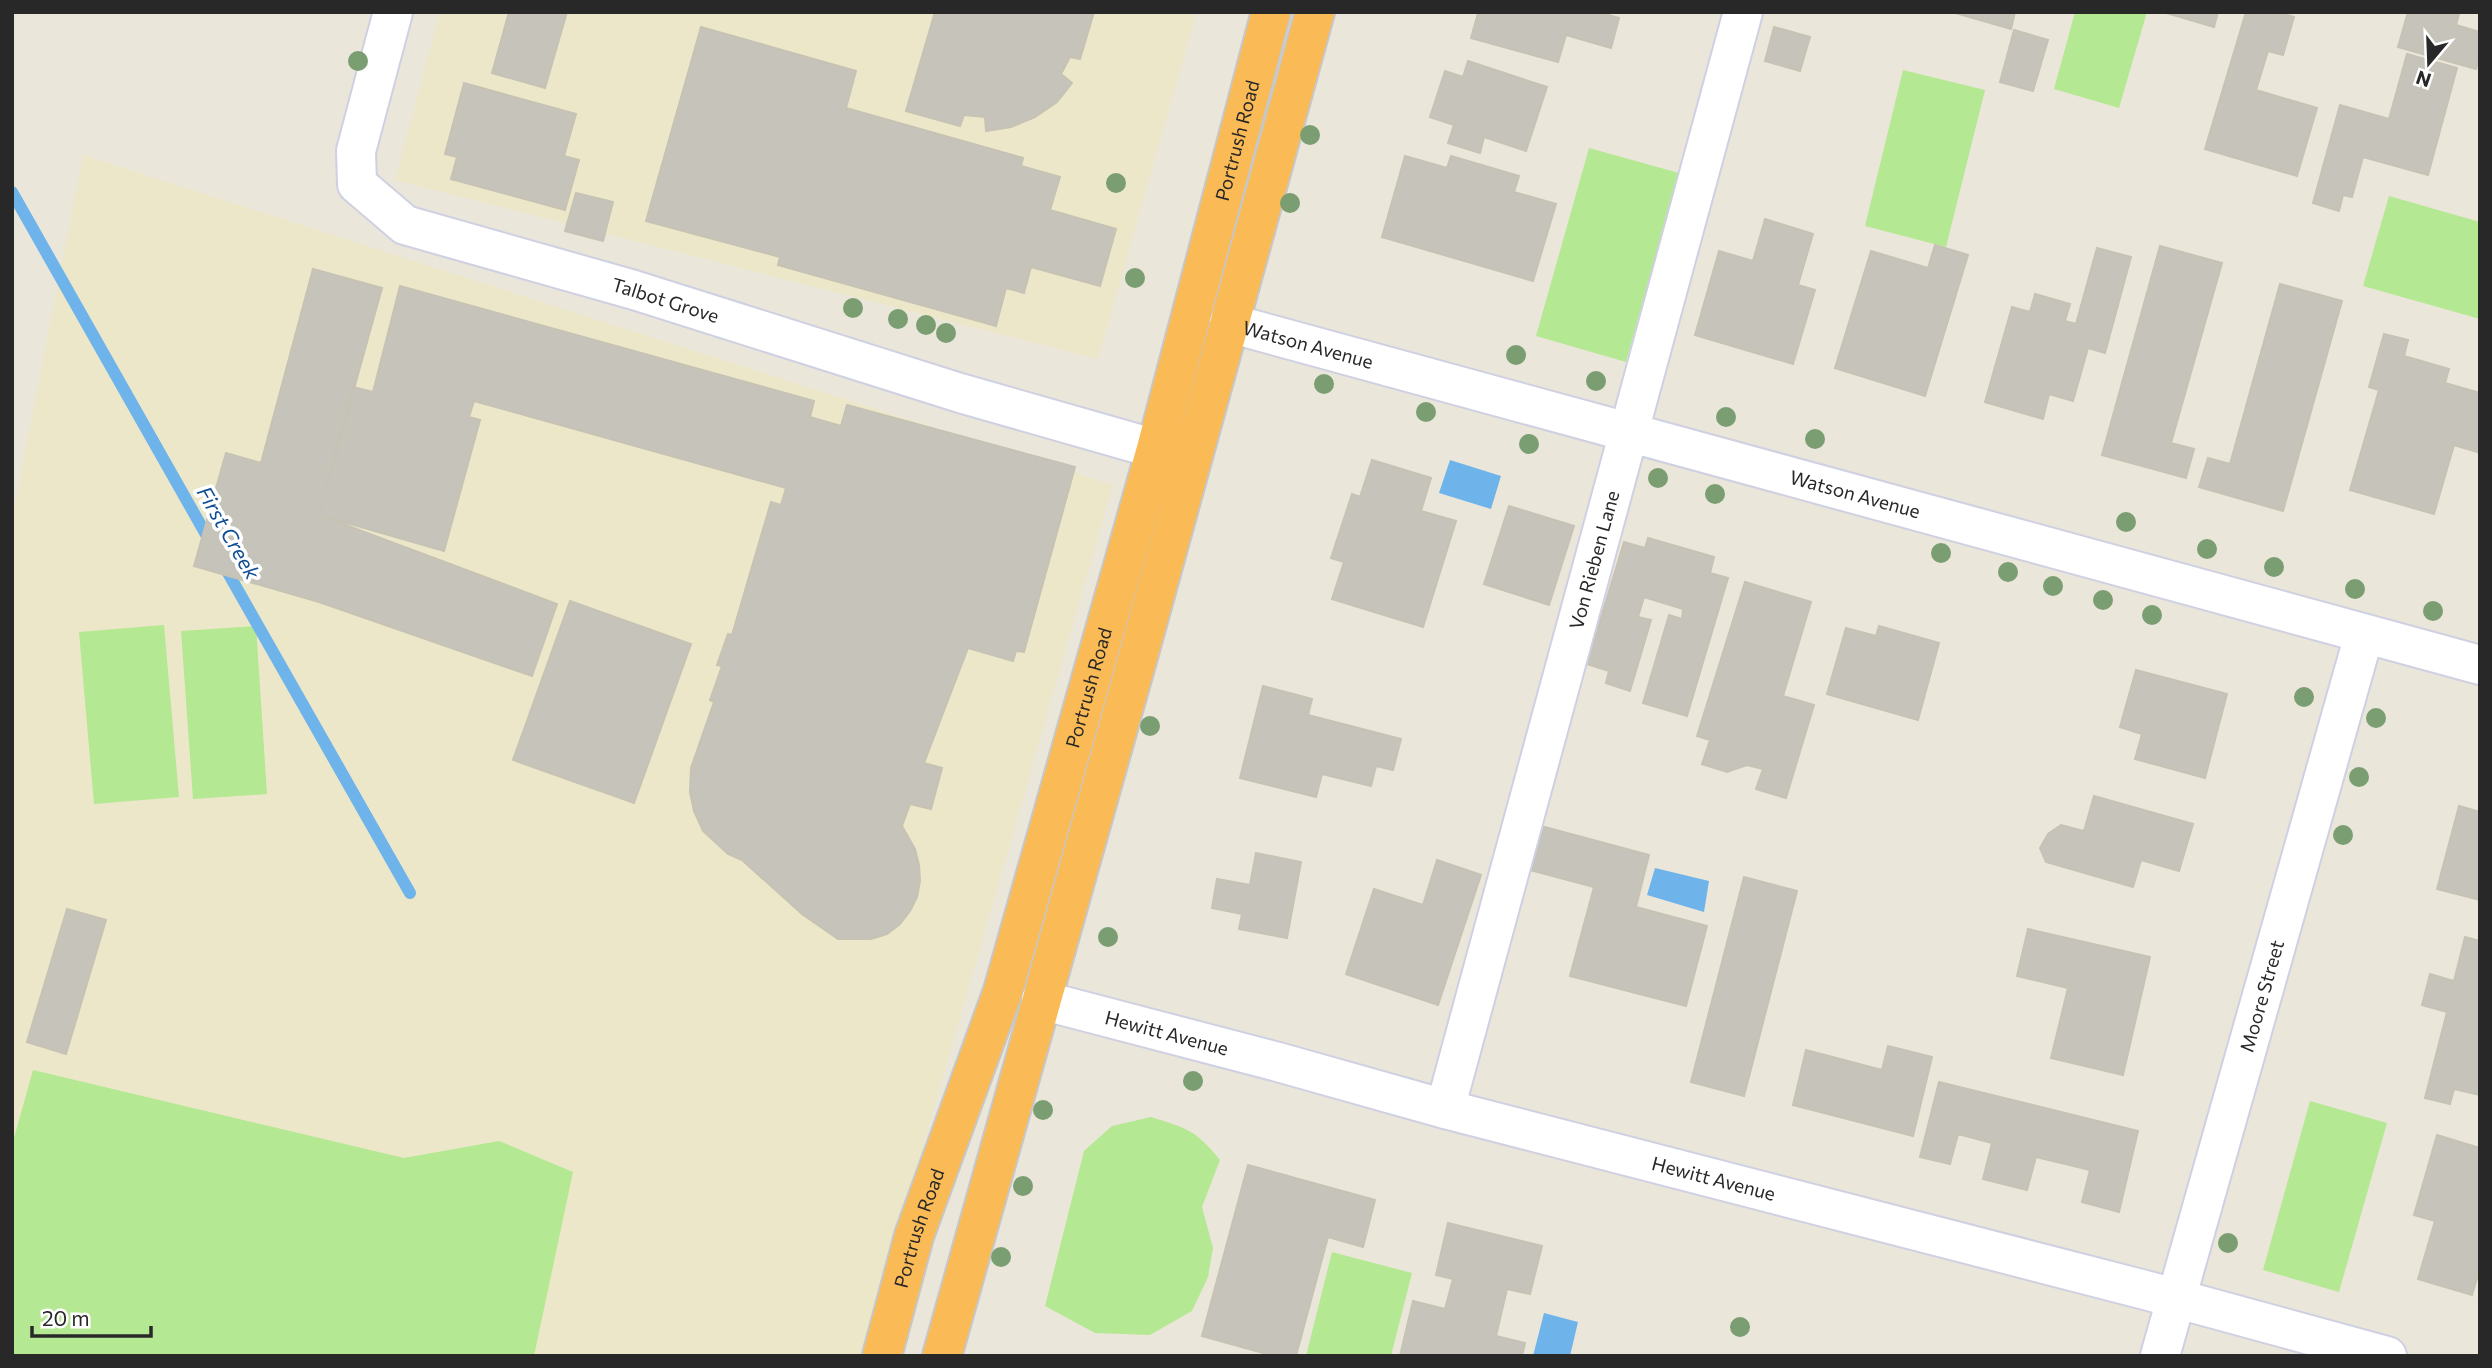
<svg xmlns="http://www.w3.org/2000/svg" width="2492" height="1368" viewBox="0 0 2492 1368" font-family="Commissioner,sans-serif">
  <rect width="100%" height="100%" fill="#ebe6da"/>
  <path fill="#ece7c9" d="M440 12H1197L1098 359 395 180Z
    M83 155 1113 485 863 1356H12V518Z"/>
  <path fill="#b5e893" d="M2075 12H2147L2119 108 2054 89Z
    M1903 70 1985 90 1946 247 1865 226Z
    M1589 148 1679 173 1626 362 1536 336Z
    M2389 196 2480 222V319L2363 286Z
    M164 625 179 797 94 804 79 632Z
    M256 626 267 794 193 799 181 631Z
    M33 1070 404 1158 499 1141 573 1172 534 1356H12V1145Z
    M2310 1101 2387 1123 2339 1292 2263 1270Z
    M1151 1117C1186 1128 1196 1130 1220 1160L1202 1207 1213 1248 1208 1277 1192 1311 1150 1335 1095 1333 1045 1306 1084 1151 1112 1126Z
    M1332 1252 1412 1273 1391 1356H1306Z"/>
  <path fill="#6eb4eb" d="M1450 460 1501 476 1491 509 1439 493Z
    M1655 868 1709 881 1704 912 1647 895Z
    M1544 1313 1578 1322 1570 1356H1533Z"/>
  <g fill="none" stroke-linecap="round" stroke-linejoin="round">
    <path stroke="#6eb4eb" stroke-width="12" d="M12 192 212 545
      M223 564 410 893"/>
  </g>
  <path fill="#c6c3ba" stroke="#c6c2b4" stroke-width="2" d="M509 12H567L545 88 492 73Z
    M935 12H1094L1080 59 1070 57 1061 74 1072 83 1057 102 1035 117 1011 127 986 131 985 117 964 115 960 126 906 111Z
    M1475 12H1598L1619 18 1611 48 1566 35 1558 62 1471 38 1478 13Z
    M1952 12H2015L2011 29Z
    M2163 12H2218L2214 27Z
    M2246 12H2278L2294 17 2283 55 2268 51 2256 90 2317 108 2297 176 2205 149Z
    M2408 12 2459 14 2456 25 2480 32V57L2476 69 2398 47Z
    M701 27 856 71 846 108 1023 158 1021 166 1060 177 1050 210 1116 229 1100 286 1031 267 1024 293 1006 288 996 326 778 265 780 257 646 221Z
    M1774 27 1810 37 1800 71 1765 61Z
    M2014 30 2048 40 2033 91 2000 82Z
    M2407 54 2457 68 2428 175 2363 157 2352 197 2343 195 2339 211 2313 203 2340 105 2389 119Z
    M1468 61 1547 87 1526 151 1484 137 1480 153 1448 143 1454 125 1430 117 1445 71 1463 77Z
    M464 83 576 114 564 156 579 160 565 210 451 179 457 157 445 154Z
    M1405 156 1447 168 1451 156 1519 176 1514 192 1556 204 1533 281 1382 237Z
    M576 193 613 202 603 241 565 231Z
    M1765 219 1813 234 1798 285 1815 290 1793 364 1695 335 1719 251 1753 261Z
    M1935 245 1968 255 1925 396 1835 368 1871 251 1928 268Z
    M2160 246 2222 263 2171 443 2194 449 2186 478 2102 455Z
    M2097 248 2131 257 2105 353 2088 348 2073 401 2049 394 2043 419 1985 402 2012 307 2030 312 2035 294 2070 304 2065 321 2076 324Z
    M313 269 382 288 319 515 557 604 532 676 319 602 194 566 226 453 261 463Z
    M2280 284 2342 301 2283 511 2199 487 2208 458 2230 464Z
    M400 286 814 401 810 417 841 426 847 405 1075 467 1024 652 1016 651 1013 661 968 648 924 763 942 768 931 809 910 804 902 826 915 849 919 865 920 881 917 897 910 911 900 924 887 934 871 939H838L802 914 742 860 728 854 703 831 694 811 690 792 691 768 714 702 710 700 722 666 717 665 728 634 732 635 771 502 781 505 786 488 474 401 469 417 480 420 444 551 319 515 353 387 373 392Z
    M2384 334 2408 340 2404 356 2449 369 2445 383 2480 393V453L2454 445 2434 514 2350 490 2379 390 2369 387Z
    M1372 460 1431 478 1421 511 1456 521 1423 627 1332 599 1344 562 1331 558 1352 494 1360 497Z
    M1509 506 1574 526 1549 605 1484 584Z
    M1648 538 1714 557 1710 573 1728 578 1687 716 1643 703 1669 615 1682 619 1683 609 1644 597 1638 617 1651 620 1630 691 1606 683 1609 671 1587 664 1624 542 1645 548Z
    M1745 582 1811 602 1783 696 1814 705 1786 798 1756 789 1763 769 1747 765 1727 772 1702 764 1710 740 1697 736Z
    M570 601 691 644 634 803 513 760Z
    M1879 626 1939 643 1918 720 1827 694 1846 628 1876 636Z
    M2136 670 2227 694 2205 778 2135 759 2142 734 2120 727Z
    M1263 686 1312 699 1308 715 1401 739 1393 770 1376 766 1371 786 1322 774 1316 797 1240 778Z
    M2094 796 2193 824 2179 871 2141 860 2133 887 2046 862 2040 848 2048 834 2061 825 2084 831Z
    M2459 806 2480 812V900L2437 889Z
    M1541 826 1649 855 1636 907 1707 926 1686 1006 1570 976 1594 887 1530 870Z
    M1256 853 1301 862 1287 938 1239 929 1242 914 1212 908 1217 879 1250 885Z
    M1437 860 1481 875 1438 1005 1346 974 1374 889 1423 905Z
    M1744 877 1797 891 1744 1096 1691 1082Z
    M67 909 106 920 66 1054 27 1042Z
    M2028 929 2150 957 2123 1075 2051 1058 2068 988 2017 976Z
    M2465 937 2480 941V1095L2454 1089 2450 1104 2425 1098 2447 1012 2422 1005 2430 974 2454 981Z
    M1888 1046 1932 1057 1913 1136 1793 1105 1806 1050 1882 1070Z
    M1939 1082 2138 1131 2119 1212 2082 1202 2090 1170 2036 1157 2027 1190 1983 1179 1992 1143 1958 1134 1950 1164 1920 1157Z
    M2437 1135 2480 1148V1268L2472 1295 2418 1279 2435 1221 2414 1215Z
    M1248 1165 1375 1200 1363 1247 1328 1237 1296 1356H1274L1202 1336Z
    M1448 1223 1542 1246 1530 1294 1507 1289 1496 1336 1525 1343 1522 1356H1400L1413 1301 1445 1309 1453 1279 1436 1275Z"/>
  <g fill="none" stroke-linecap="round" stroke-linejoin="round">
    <g stroke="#cfd0e1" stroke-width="42">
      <g id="minor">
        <path id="s1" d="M393 12 356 151 357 184 405 225 634 290 960 393 1156 449"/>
        <path id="s2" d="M1229 323 2480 665"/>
        <path id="s3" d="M1041 1000 1278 1062 1445 1109 2145 1290 2387 1356"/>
        <path id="s4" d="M1445 1109 1743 12"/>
        <path id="s5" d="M2160 1356 2364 635"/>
      </g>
    </g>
    <g stroke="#c7c7c7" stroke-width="42">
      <g id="highway">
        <path id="s6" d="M882 1356 914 1236 1003 991 1156 449 1271 12"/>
        <path d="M942 1356 1139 653 1315 12"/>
      </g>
    </g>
    <use href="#minor" stroke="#fff" stroke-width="38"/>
    <use href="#highway" stroke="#faba55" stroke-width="38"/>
  </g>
  <g fill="#7a9e71">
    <circle cx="358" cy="61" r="10"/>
    <circle cx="1310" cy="135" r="10"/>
    <circle cx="1116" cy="183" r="10"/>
    <circle cx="1290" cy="203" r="10"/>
    <circle cx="1135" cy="278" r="10"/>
    <circle cx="853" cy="308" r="10"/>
    <circle cx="898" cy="319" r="10"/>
    <circle cx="926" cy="325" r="10"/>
    <circle cx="946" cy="333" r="10"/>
    <circle cx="1516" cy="355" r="10"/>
    <circle cx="1596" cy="381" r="10"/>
    <circle cx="1324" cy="384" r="10"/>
    <circle cx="1426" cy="412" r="10"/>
    <circle cx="1726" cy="417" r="10"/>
    <circle cx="1815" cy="439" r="10"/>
    <circle cx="1529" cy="444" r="10"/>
    <circle cx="1658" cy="478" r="10"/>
    <circle cx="1715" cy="494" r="10"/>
    <circle cx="2126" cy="522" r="10"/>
    <circle cx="2207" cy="549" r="10"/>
    <circle cx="1941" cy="553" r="10"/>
    <circle cx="2274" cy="567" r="10"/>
    <circle cx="2008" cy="572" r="10"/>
    <circle cx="2053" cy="586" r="10"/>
    <circle cx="2355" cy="589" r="10"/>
    <circle cx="2103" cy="600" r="10"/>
    <circle cx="2433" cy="611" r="10"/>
    <circle cx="2152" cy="615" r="10"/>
    <circle cx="2304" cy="697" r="10"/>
    <circle cx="2376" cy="718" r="10"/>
    <circle cx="1150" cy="726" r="10"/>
    <circle cx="2359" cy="777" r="10"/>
    <circle cx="2343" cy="835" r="10"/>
    <circle cx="1108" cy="937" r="10"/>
    <circle cx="1193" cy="1081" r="10"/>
    <circle cx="1043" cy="1110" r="10"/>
    <circle cx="1023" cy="1186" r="10"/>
    <circle cx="2228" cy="1243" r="10"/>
    <circle cx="1001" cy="1257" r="10"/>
    <circle cx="1740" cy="1327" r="10"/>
  </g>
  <g text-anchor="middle" stroke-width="7" stroke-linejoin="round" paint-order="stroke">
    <g font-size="19" fill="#282828" stroke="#fff">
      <text dy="7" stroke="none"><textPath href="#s6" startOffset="1267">Portrush Road</textPath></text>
      <text dy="7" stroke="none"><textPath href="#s1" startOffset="511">Talbot Grove</textPath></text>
      <text dy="7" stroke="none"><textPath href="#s2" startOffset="82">Watson Avenue</textPath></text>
      <text dy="7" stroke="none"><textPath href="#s2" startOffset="649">Watson Avenue</textPath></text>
      <text dy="7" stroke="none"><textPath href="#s4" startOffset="569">Von Rieben Lane</textPath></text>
      <text dy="7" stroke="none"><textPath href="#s6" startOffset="700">Portrush Road</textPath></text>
      <text dy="7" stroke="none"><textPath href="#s5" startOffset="374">Moore Street</textPath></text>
      <text dy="7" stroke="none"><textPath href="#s3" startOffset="130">Hewitt Avenue</textPath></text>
      <text dy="7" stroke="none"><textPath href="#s3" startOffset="696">Hewitt Avenue</textPath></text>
      <text dy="7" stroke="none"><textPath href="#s6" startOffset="133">Portrush Road</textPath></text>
    </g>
    <g font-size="21" font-style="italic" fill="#104f95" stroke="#fff">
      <text transform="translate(228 533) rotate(60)" y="7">First Creek</text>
    </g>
  </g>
  <rect width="2492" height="1368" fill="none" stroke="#282828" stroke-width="28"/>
  <g transform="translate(2429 63) rotate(199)" stroke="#ffffff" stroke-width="5" paint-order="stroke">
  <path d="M0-5L12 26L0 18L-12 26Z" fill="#282828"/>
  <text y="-10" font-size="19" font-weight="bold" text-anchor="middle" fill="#282828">N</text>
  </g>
  <path d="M32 1326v10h119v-10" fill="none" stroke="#282828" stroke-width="3.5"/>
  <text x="42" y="1326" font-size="21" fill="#282828" stroke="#ffffff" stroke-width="5" paint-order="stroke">20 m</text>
</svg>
